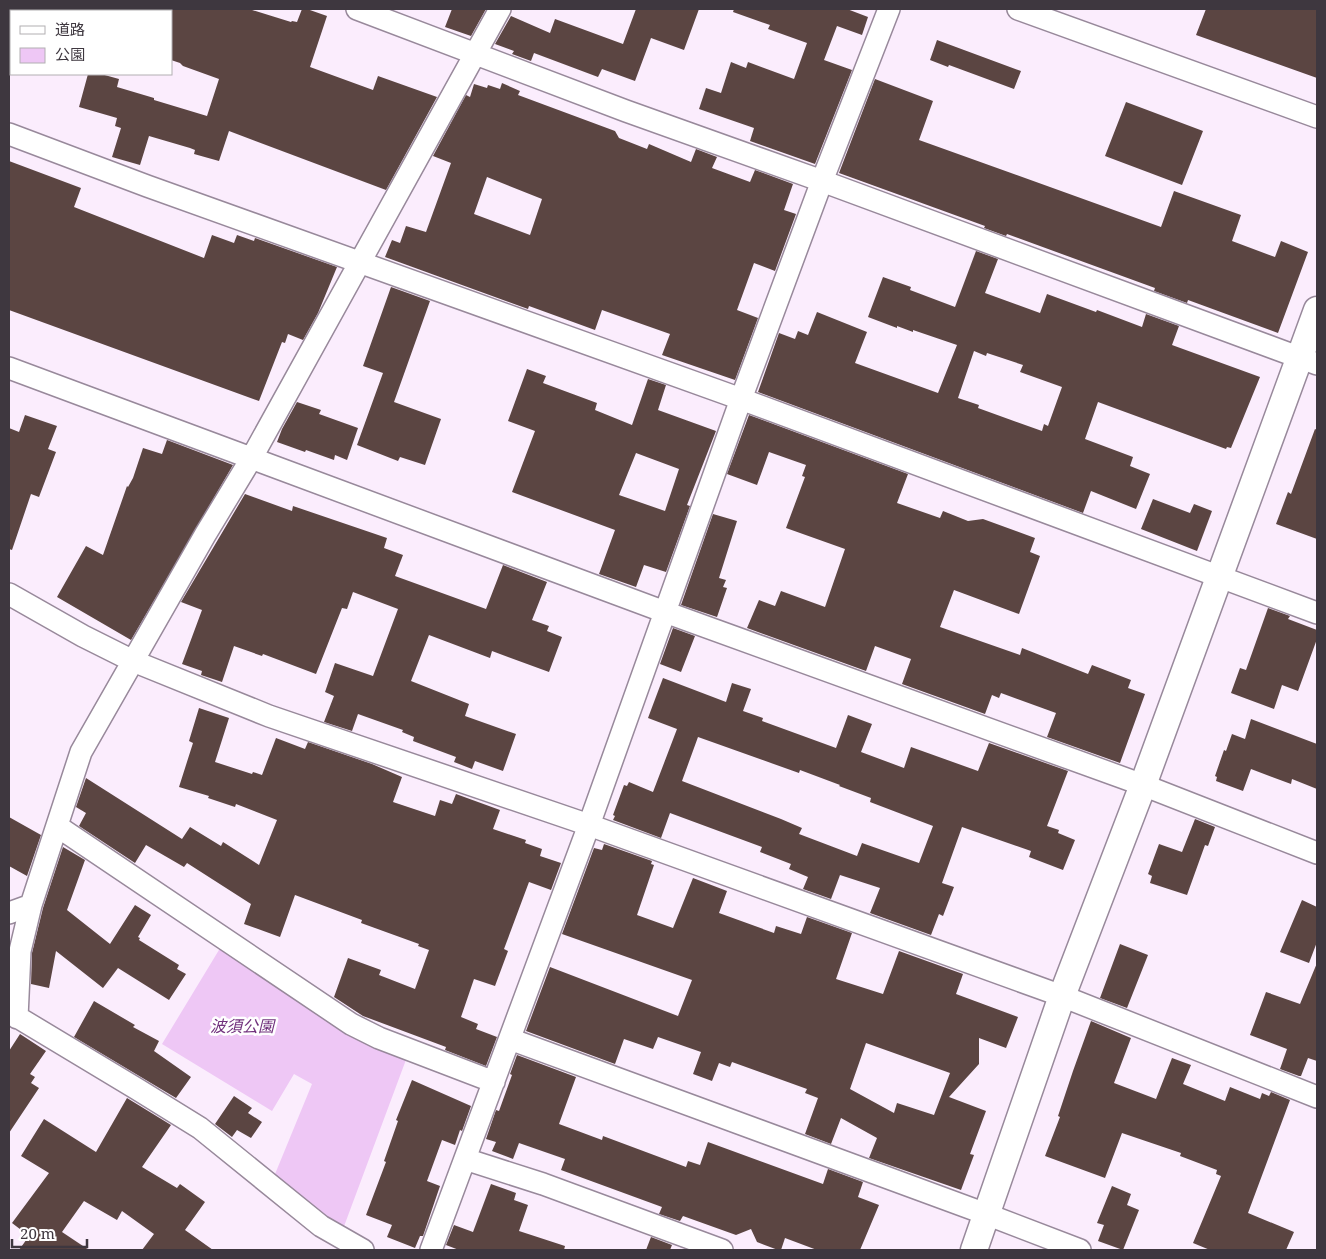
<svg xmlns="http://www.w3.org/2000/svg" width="1326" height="1259" viewBox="0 0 1326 1259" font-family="'Noto Serif','Noto Sans JP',serif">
  <rect width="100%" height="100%" fill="#fbedfd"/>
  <path fill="#eec7f5" d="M222 945 407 1057 343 1229 273 1179 312 1084 294 1074 272 1111 162 1044Z"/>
  <path fill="#5b4542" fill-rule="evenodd" d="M171 9H249L291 22 292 21 297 22 302 9H307L327 16 310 67 373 90 378 76 437 97 386 190 229 131 219 161 194 154 195 150 190 148 149 136 140 165 112 157 121 128 115 126 117 118 79 107 88 74H101L119 79 117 87 154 98V100L207 116 219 79 183 66 180 63 171 60Z
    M452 9H486L471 36 445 27Z
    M636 9H699L684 50 651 38 635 81 602 69 598 77 534 53 531 61 512 54 514 51 495 44 511 16 550 33 555 19 623 44Z
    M734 9H847L868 17 862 35 837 26 824 60 852 70 815 164 750 141 754 128 699 109 706 88 721 93 731 62 746 68 748 62 794 79 807 43 768 29 770 25 733 12Z
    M1206 9H1317V78L1196 35Z
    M937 40 1021 71 1014 89 949 65 948 67 930 60Z
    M875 79 933 101 919 140 1161 227 1174 191 1241 215 1232 241 1275 257 1281 241 1308 252 1278 333 1188 300 1187 303 1154 291 1155 288 1007 234 1006 236 984 228 985 226 839 173Z
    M502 83 520 91 518 95 615 131 619 138 647 149 649 144 691 162 696 149 717 157 712 168 750 182 755 170 793 184 784 210 796 214 775 271 754 263 737 310 758 318 735 380 662 355 670 334 602 310 595 330 529 306 528 309 385 257 392 240 400 243 406 226 426 232 451 163 433 156 466 95 470 97 474 84 487 88 488 85 500 89ZM487 177 542 199 530 235 474 214Z
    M1126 102 1203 131 1182 185 1105 156Z
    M9 161 81 188 74 207 204 258 212 235 234 243 237 235 254 241 255 238 337 267 318 313 303 340 288 334 285 343 282 342 259 401 9 310Z
    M976 251 998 259 985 293 1040 313 1047 294 1096 312 1097 310 1142 327 1146 314 1179 326 1172 345 1260 377 1231 448 1227 447 1226 449 1098 402 1085 439 1133 457 1130 466 1150 474 1136 509 1091 491 1083 513 758 392 779 333 795 339 798 331 808 335 817 312 867 332 855 363 938 393 957 345 913 330V332L897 326V328L868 317 883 277 911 287 910 290 955 307ZM974 351 986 356 987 353 1023 365 1020 372 1062 387 1048 426 1044 424 1042 431 978 408 979 405 958 398Z
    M391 287 430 301 394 402 441 419 425 465 400 457 398 461 357 445 383 373 363 366Z
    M527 369 546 376 543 383 597 403 595 410 632 425 648 379 666 385 658 410 716 431 687 505 690 506 666 572 644 565 636 587 599 574 615 530 512 492 535 431 508 421ZM636 453 679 469 665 511 619 495Z
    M297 402 321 410 319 414 358 428 347 460 335 455 334 460 306 450 305 452 277 442 282 429Z
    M25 415 57 426 48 449 56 452 39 497 31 494 12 550 9 549V428L19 432Z
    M749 415 908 474 897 503 940 518 943 511 968 521 983 519 1035 538 1030 552 1040 556 1019 614 954 590 940 627 1020 655 1022 648 1088 674 1092 665 1131 680 1128 688 1145 694 1120 763 1047 737 1056 713 1001 693 999 698 992 695 985 714 902 684 911 659 875 646 866 671 747 628 759 600 775 606 781 591 825 607 845 549 786 528 805 477 802 476 806 465 769 452 757 485 727 474Z
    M1315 429 1317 430V539L1276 524 1288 492 1291 494Z
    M167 440 233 465 131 640 57 597 86 546 103 555 127 486 128 487 133 478 143 448 162 454Z
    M245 494 292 511 293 506 387 538 384 548 403 555 395 576 486 609 503 565 547 582 532 620 549 626 547 631 562 637 549 672 492 651 490 658 429 635 411 681 469 704 465 716 516 734 503 771 475 761 472 769 454 762 456 757 413 741 414 737 402 732 403 730 358 714 352 731 324 722 334 696 325 692 335 663 373 676 398 609 353 592 347 609 342 608 316 674 263 654 262 656 234 646 222 682 201 675 202 671 182 664 202 610 181 602Z
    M1153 499 1190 513 1194 504 1212 511 1197 551 1141 529Z
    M713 514 737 521 719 578 726 580 723 587 727 588 717 617 681 605Z
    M1268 608 1290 616 1288 619 1317 630V639L1298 691 1282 685 1274 709 1231 693 1240 668 1246 670Z
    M673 628 695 636 681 672 660 664Z
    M663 678 726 702 732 683 751 689 743 711 763 718 762 721 836 748 848 715 872 724 861 752 904 768 911 747 978 771 989 743 1068 771 1047 826 1059 830 1058 833 1075 840 1063 870 1029 857 1031 851 962 827 942 883 954 887 943 916 939 914 931 935 870 913 880 888 840 875 831 899 803 889 808 877 789 869 791 864 760 852 762 847 670 813 661 838 613 820 615 816 613 815 624 785 627 786 629 782 653 792 677 729 648 718ZM698 737 799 773 800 770 840 785 839 786 871 798 870 802 933 826 919 863 862 843 857 856 799 834 802 828 781 819 682 781Z
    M199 708 229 718 215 762 252 774 253 772 262 775 276 738 305 749 308 742 372 764 402 777 393 802 435 816 440 800 452 804 456 794 500 810 493 829 526 840 525 843 542 849 540 856 561 863 551 890 529 882 504 949 508 951 495 986 474 979 461 1017 478 1024 476 1029 497 1037 486 1066 445 1050 446 1047 363 1016 334 997 348 958 381 970 379 975 415 989 429 950 418 946 419 944 361 923 362 920 295 895 280 937 244 924 251 904 187 863 184 867 146 845 135 863 79 826 86 813 76 807 86 778 182 839 190 827 221 846 223 842 259 865 277 820 236 804 235 807 208 798 209 796 179 787 193 743 189 741Z
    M1251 719 1317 744V789L1292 779 1291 784 1251 769 1243 791 1216 781 1217 777 1215 776 1224 750 1226 751 1232 734 1245 739Z
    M9 817 41 835 27 876 9 866Z
    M1195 819 1215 827 1208 846 1205 845 1187 895 1150 883 1152 876 1148 874 1159 844 1182 852Z
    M604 844 652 861 651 864 654 865 637 915 673 928 693 878 727 891 719 913 774 933 776 926 801 934 807 917 852 933 836 979 883 994 899 951 963 974 956 994 1018 1017 1006 1048 979 1038V1064L949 1097 986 1111 970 1154 974 1155 961 1190 869 1158 877 1138 841 1118 831 1144 805 1134 818 1098 805 1093 807 1089 732 1062 730 1067 719 1063 712 1081 693 1074 701 1052 658 1037 653 1049 624 1039 615 1064 526 1031 550 967 678 1016 692 980 562 934 594 848 602 850ZM866 1043 950 1073 934 1115 897 1103 894 1113 850 1089Z
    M63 847 85 860 67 910 110 944 135 905 151 915 138 937 140 938 139 940 179 965 177 969 186 974 169 1000 118 968 103 988 56 951 49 988 31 984 32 953 43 908Z
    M1302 900 1317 907V942L1309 963 1280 952Z
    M1120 944 1148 955 1127 1008 1100 998Z
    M1317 963V1061L1308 1058 1301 1076H1299L1280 1069 1287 1049 1250 1035 1266 992 1300 1004Z
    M94 1001 135 1025 133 1027 159 1041 154 1051 191 1077 176 1098 74 1037Z
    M1091 1021 1131 1038 1114 1083 1156 1099 1172 1058 1191 1065 1183 1084 1225 1101 1230 1087 1260 1099 1262 1093 1269 1096 1271 1092 1290 1100 1248 1213 1294 1232 1286 1250H1210L1193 1243 1221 1176 1216 1174 1217 1170 1180 1156 1181 1153 1122 1133 1105 1178 1045 1156 1060 1117 1058 1116 1073 1071Z
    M20 1034 46 1051 30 1074 35 1077 31 1083 39 1088 9 1133V1051Z
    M517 1055 576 1077 559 1124 602 1140 603 1136 686 1167 688 1161 700 1165 708 1142 823 1184 828 1169 863 1182 858 1197 879 1205 860 1250H817L785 1238 781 1250H778L757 1242 751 1229 736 1235 683 1216 680 1221 659 1214 662 1207 561 1170 565 1159 519 1143 513 1159 492 1151 496 1142 486 1139 496 1110 499 1111 512 1075 510 1074Z
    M412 1080 471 1106 462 1131 460 1130 455 1145 442 1140 427 1181 440 1186 423 1236H420L415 1248 387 1237 392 1225 366 1215 386 1162 384 1161 398 1121 396 1120Z
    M234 1096 252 1108 248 1113 262 1122 251 1138 237 1130 232 1137 215 1124Z
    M127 1098 171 1125 142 1167 177 1188 180 1184 205 1202 185 1230 213 1250H142L154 1234 122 1211 117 1220 84 1201 62 1232 89 1250H19L29 1236 12 1223 49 1173 21 1156 44 1119 96 1152Z
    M491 1184 516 1193 514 1200 528 1205 519 1231 565 1246 564 1250H459L446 1245 454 1225 473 1232Z
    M1112 1186 1131 1194 1127 1205 1139 1210 1123 1250 1098 1241 1104 1225 1097 1223Z
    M651 1237 672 1245 670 1250H646Z"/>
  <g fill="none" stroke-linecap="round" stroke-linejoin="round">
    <g stroke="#98899b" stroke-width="24">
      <path id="minor" d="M357 9 626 111 822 181 1317 364
        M1018 9 1317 117
        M9 134 147 186 741 399 1317 613
        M9 368 665 612 1143 785 1317 853
        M9 594 83 636 133 661 269 716 589 825 1062 996 1317 1097
        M57 826 351 1024 379 1038 494 1082
        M9 913 31 905 81 752 205 535 251 459 500 9
        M9 1012 137 1089 200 1128 321 1226 363 1250
        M17 1018 20 951 31 905
        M510 1039 986 1214 1080 1250
        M465 1159 543 1184 722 1250
        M431 1250 589 825 741 399 822 181 889 9"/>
    </g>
    <g stroke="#98899b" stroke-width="29">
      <path id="tertiary" d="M974 1250 1062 996 1143 785 1317 310"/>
    </g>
    <use href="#minor" stroke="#fff" stroke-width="21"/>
    <use href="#tertiary" stroke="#fff" stroke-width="26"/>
  </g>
  <g text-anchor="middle" stroke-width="5" stroke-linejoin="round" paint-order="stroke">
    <g font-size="16" font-style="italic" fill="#71327d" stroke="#fff">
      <text x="242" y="1032">波須公園</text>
    </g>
  </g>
  <rect width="1326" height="1259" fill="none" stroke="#3e373f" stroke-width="20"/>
  <rect x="10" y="10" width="162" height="65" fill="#ffffff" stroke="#b2afb2"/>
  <rect x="20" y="26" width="25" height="8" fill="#ffffff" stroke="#b2afb2"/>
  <text x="55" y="35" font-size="15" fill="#3e373f">道路</text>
  <rect x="20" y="48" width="25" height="15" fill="#eec7f5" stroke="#b2afb2"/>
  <text x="55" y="60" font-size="15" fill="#3e373f">公園</text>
  <path d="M12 1239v8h75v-8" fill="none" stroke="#3e373f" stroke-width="2.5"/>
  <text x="20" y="1239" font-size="15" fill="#3e373f" stroke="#ffffff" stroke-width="4" paint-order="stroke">20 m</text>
</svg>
